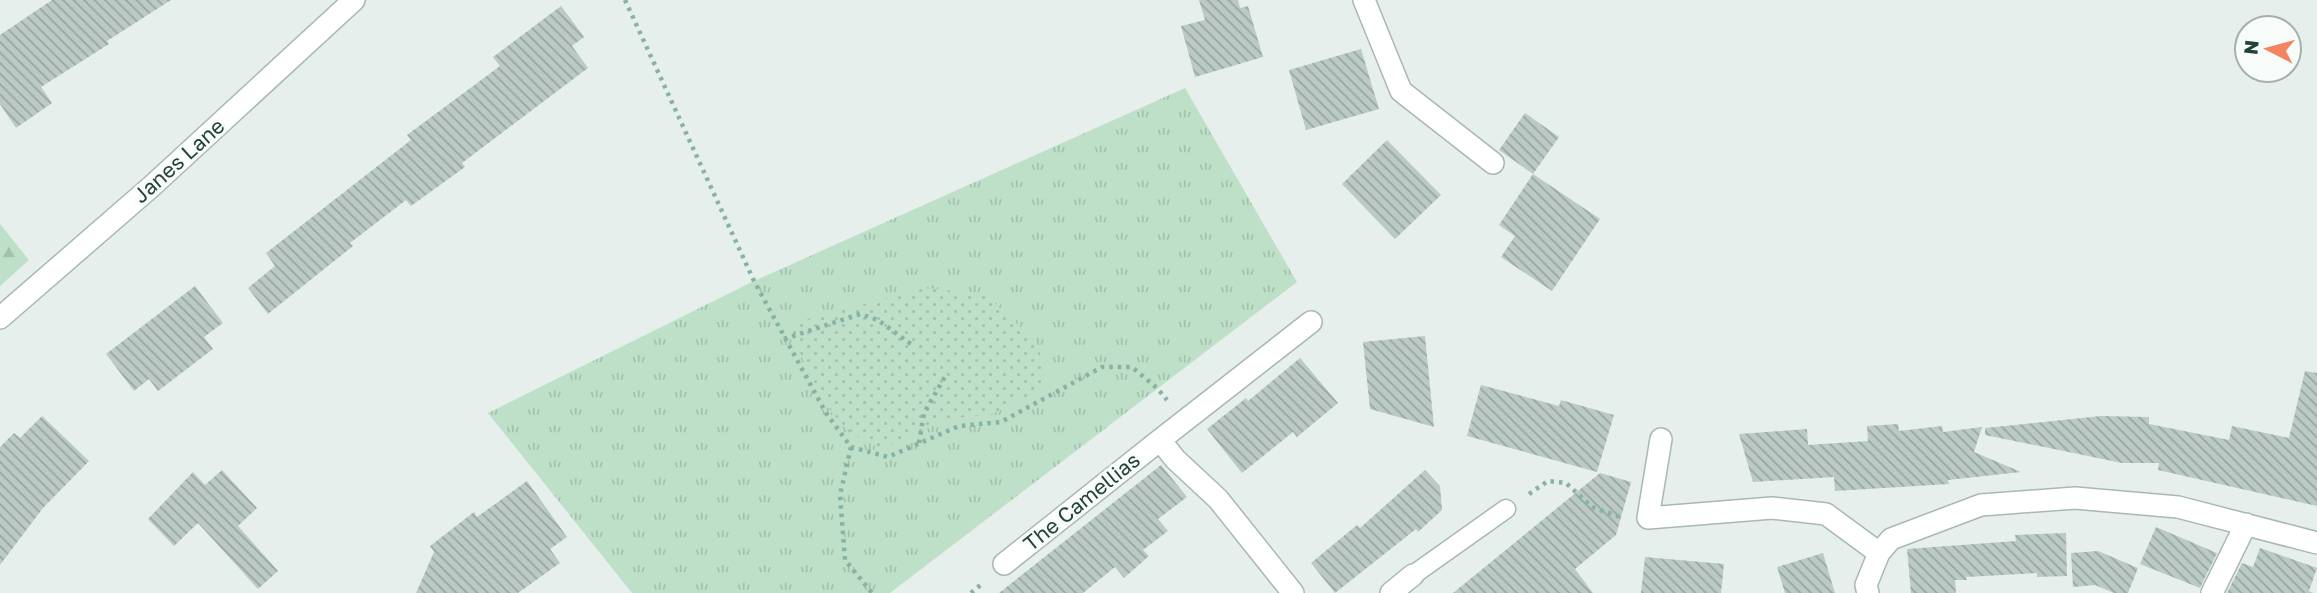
<svg xmlns="http://www.w3.org/2000/svg" width="2317" height="593" viewBox="0 0 2317 593" font-family="'Golos Text',sans-serif">
  <defs>
    <pattern id="grass-tufts" width="24" height="20" patternUnits="userSpaceOnUse" patternTransform="scale(1.75)"><rect width="24" height="20" fill="#bfe0c8"/><path d="M3 7l-1-3M5 7V3M7 7l1-3M15 17l-1-3M17 17v-4M19 17l1-3" fill="none" stroke="#a4c1ad"/></pattern>
    <pattern id="forest-firs" width="22" height="20" patternUnits="userSpaceOnUse" patternTransform="scale(1.75)"><rect width="22" height="20" fill="#bfe0c8"/><path d="M5 1l3.5 6h-7zM16 11l3.5 6h-7z" fill="#a4c1ad"/></pattern>
    <pattern id="park-dots" width="8" height="8" patternUnits="userSpaceOnUse" patternTransform="scale(1.75)"><rect width="8" height="8" fill="#bfe0c8"/><path d="M2 2h.1M6 6h.1" fill="none" stroke="#a4c1ad" stroke-width="1.8" stroke-linecap="round"/></pattern>
    <pattern id="building-back-hatch" width="6" height="6" patternUnits="userSpaceOnUse" patternTransform="scale(1.75)"><rect width="6" height="6" fill="#bbcac4"/><path d="M-1 5l2 2M0 0l6 6M5-1l2 2" fill="none" stroke="#98a6a0"/></pattern>
  </defs>
  <rect width="100%" height="100%" fill="#e6efeb"/>
  <path fill="url(#grass-tufts)" d="M1185 88 1297 282 890 593H632L488 413 754 281Z"/>
  <path fill="url(#forest-firs)" d="M0 224 29 260 0 286Z"/>
  <path fill="url(#park-dots)" d="M925 288 985 294 1035 341 1042 358 1045 388 992 414 949 419 882 448C829 433 807 372 789 324Z"/>
  <path fill="url(#building-back-hatch)" d="M52 0H171L107 41 109 44 41 87 52 103 16 128 0 104V35Z
    M1199 0H1238L1240 8 1248 6 1263 57 1195 77 1181 26 1205 20Z
    M561 6 584 37 572 46 588 68 462 163 465 167 411 206 406 200 350 243 353 246 268 314 248 288 275 266 266 253 411 140 407 135 500 66 493 57Z
    M1361 49 1379 109 1306 130 1289 70Z
    M1525 113 1559 137 1533 174 1499 150Z
    M1387 140 1441 195 1395 239 1342 184Z
    M1533 174 1600 219 1552 291 1501 257 1515 236 1499 225Z
    M195 286 223 323 204 337 213 349 158 391 149 379 134 391 106 354Z
    M1425 336 1434 427 1370 409 1363 342Z
    M1300 358 1338 403 1297 437 1293 432 1242 473 1207 429 1246 398 1248 401Z
    M2305 371 2317 373V506L2158 470 2159 463H2122L1985 435V428L2101 416 2149 417V424L2229 440 2232 426 2289 438Z
    M1481 385 1559 406 1561 400 1614 415 1597 472 1467 436Z
    M42 416 89 461 43 508 0 565V447L14 433 20 438Z
    M1898 424 1899 431 1942 426 1943 432 1982 427 1974 452 2021 472 1948 480 1949 484 1835 491 1834 477 1753 482 1739 434 1807 429 1808 445 1868 441 1867 426Z
    M1161 465 1187 497 1158 519 1168 531 1143 550 1149 556 1124 578 1115 567 1083 593H999Z
    M222 470 257 508 238 526 278 571 258 589 198 523 174 546 148 519 193 472 205 485Z
    M1425 470 1440 486 1442 510 1418 532 1416 529 1335 593 1311 563 1357 525 1360 528Z
    M1600 473 1631 482 1616 535 1575 569 1593 593H1453Z
    M527 481 567 537 550 549 560 563 518 593H416L434 552 430 546 474 512 477 517Z
    M2156 527 2217 553 2200 588 2140 564Z
    M2066 533 2067 576 2037 577V573L1966 577 1967 580H1955L1956 593H1911L1907 549 2016 541 2015 535Z
    M2260 548 2317 568 2309 591 2313 593H2227L2242 563 2253 567Z
    M2098 551 2138 568 2128 593H2114L2095 585 2073 587 2071 553Z
    M1823 553 1835 593H1785L1777 567Z
    M1645 557 1724 564 1721 593H1641Z"/>
  <g fill="none" stroke-linecap="round" stroke-linejoin="round">
    <g stroke="#a8b8b2" stroke-width="21">
      <path id="service" d="M1413 575 1506 509"/>
    </g>
    <g stroke="#a8b8b2" stroke-width="24">
      <path id="minor" d="M1364 0 1401 91 1493 163
        M1661 439 1648 518 1772 508 1826 514 1879 553
        M1004 564 1160 440
        M1293 593 1218 499 1175 459 1160 440 1311 322
        M1391 593 1413 575
        M1868 593 1866 585 1879 553 1891 539 1981 505 2075 498 2178 507 2317 543
        M2212 593 2246 524"/>
    </g>
    <g stroke="#a8b8b2" stroke-width="24">
      <path id="tertiary" d="M0 318 152 186 354 0"/>
    </g>
    <path stroke="#86b3a5" stroke-width="4.5" stroke-dasharray="3.5 5" stroke-linecap="butt" d="M625 0 754 281 826 413 851 447 888 457 959 426 1001 422 1102 367H1132L1157 388 1167 400
      M784 339 860 314 878 320 912 345
      M919 443 924 413 947 373
      M851 447 840 495 845 560 872 593
      M1529 494 1548 481 1566 483 1592 507 1620 517
      M971 593 984 582"/>
    <use href="#service" stroke="#fff" stroke-width="18"/>
    <use href="#minor" stroke="#fff" stroke-width="21"/>
    <use href="#tertiary" stroke="#fff" stroke-width="21"/>
  </g>
  <g text-anchor="middle" stroke-width="6" stroke-linejoin="round" paint-order="stroke">
    <g font-size="21" fill="#24423a" stroke="#f7fbf9">
      <text transform="translate(179 161) rotate(-42)" y="7">Janes Lane</text>
      <text transform="translate(1082 502) rotate(-39)" y="7">The Camellias</text>
    </g>
  </g>
  <g transform="translate(2268 49) rotate(276)"><circle r="33" fill="#f7fbf9" stroke="#a3b1ad" stroke-width="2"/>
  <path d="M0-5L12 26L0 18L-12 26Z" fill="#f4845f"/>
  <text y="-10" font-size="19" font-weight="bold" text-anchor="middle" fill="#24423a">N</text>
  </g>
</svg>
